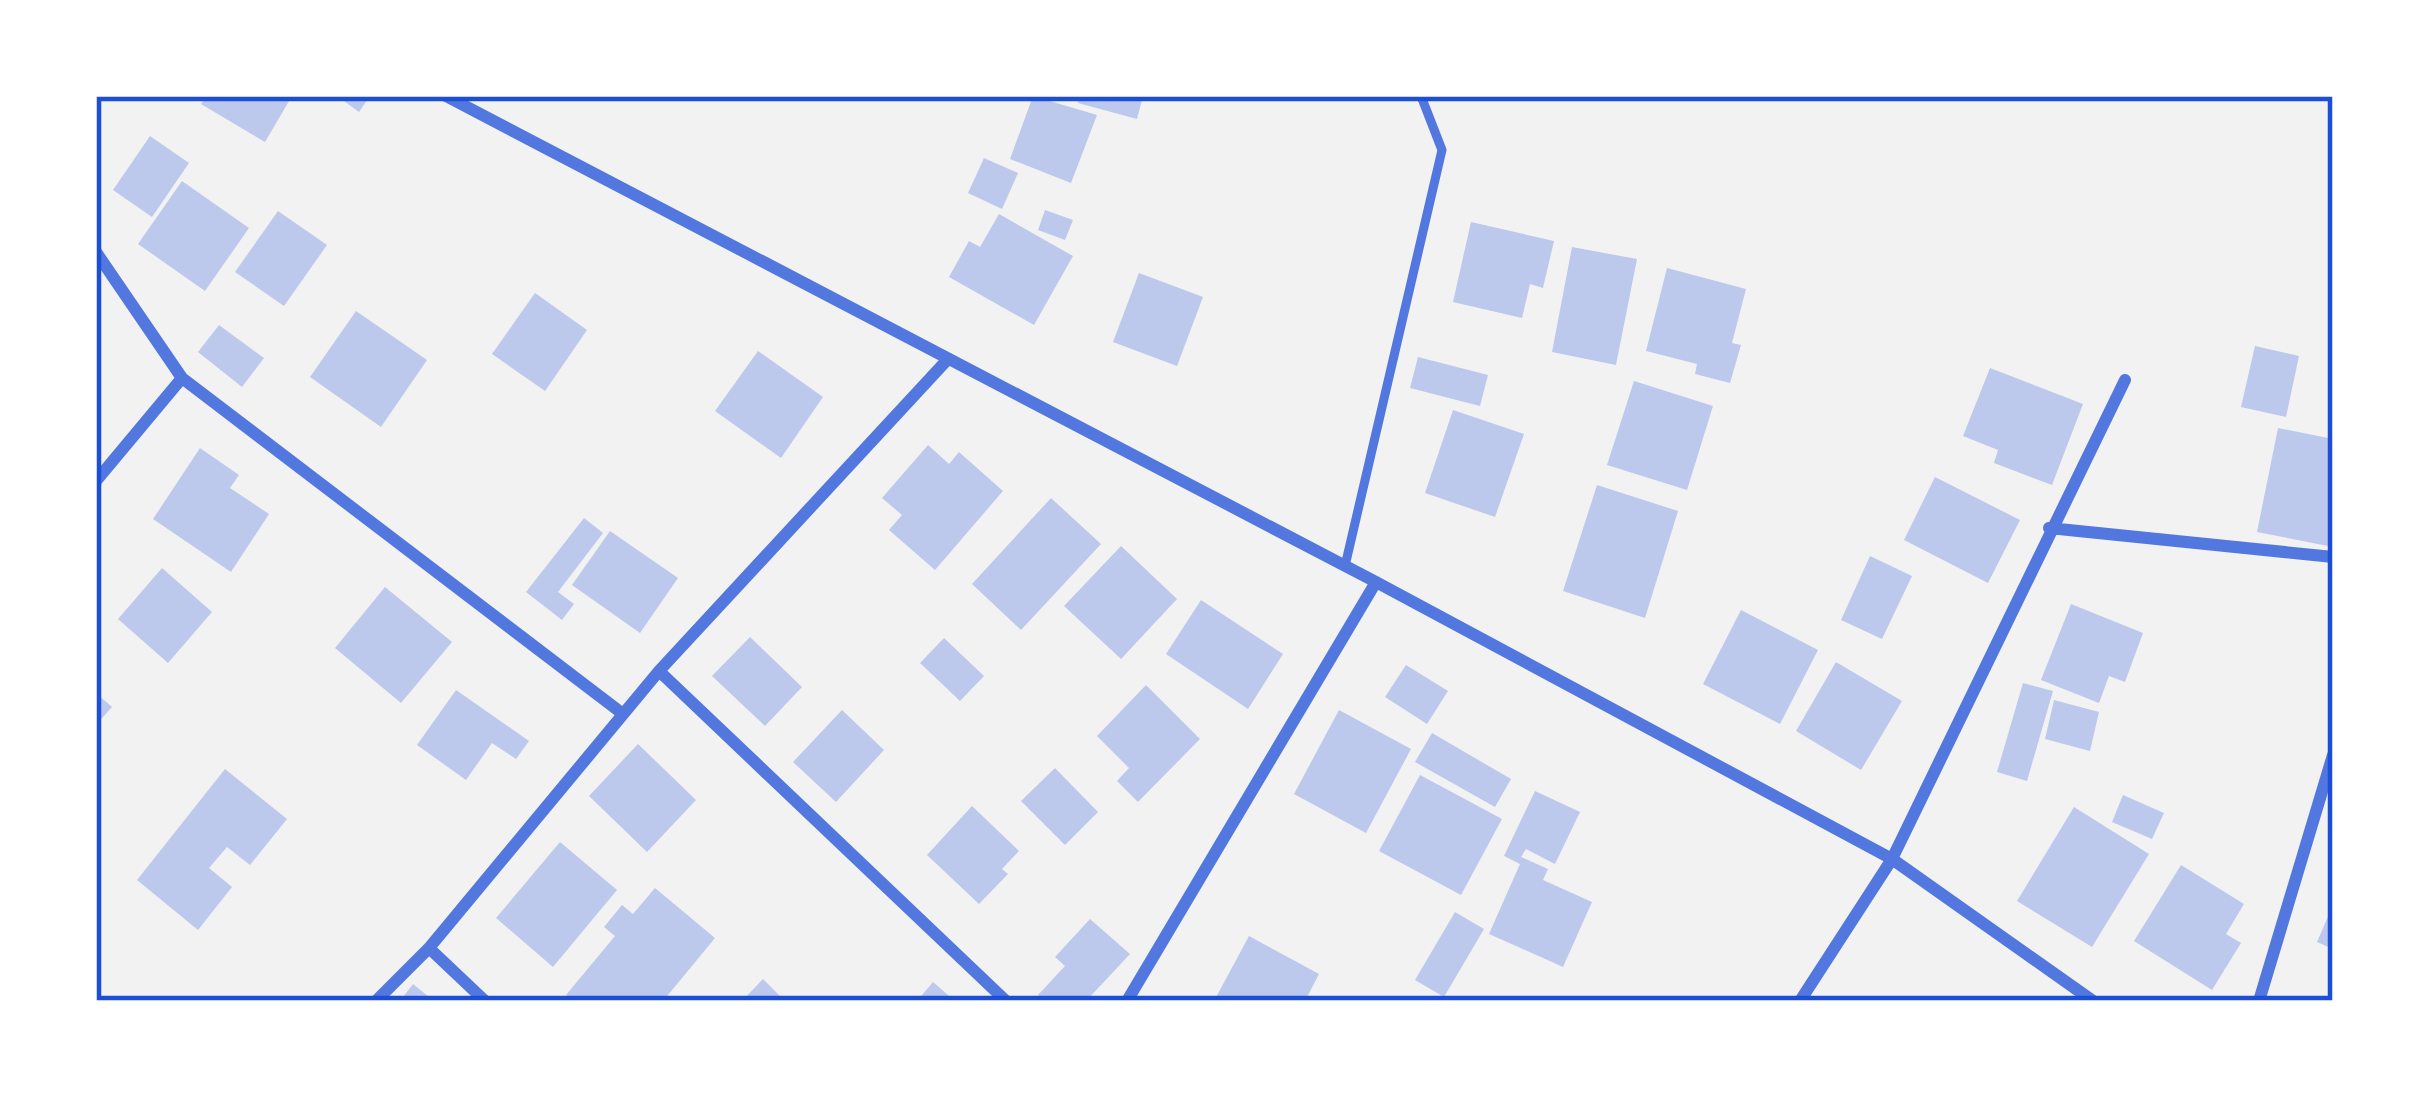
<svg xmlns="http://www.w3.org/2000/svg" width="2429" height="1097" viewBox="0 0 2429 1097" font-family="Barlow,sans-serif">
  <rect width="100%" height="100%" fill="#f2f2f2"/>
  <path fill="#bdc9ec" d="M206 96H292L265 142 201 104Z
    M337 96H370L359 112Z
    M1033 96 1097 115 1071 183 1010 159Z
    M1080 96H1143L1137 119 1078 103Z
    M150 136 189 163 152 217 113 190Z
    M984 158 1018 173 1002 209 968 193Z
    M182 181 249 228 205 291 138 244Z
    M1045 210 1073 220 1065 240 1038 230Z
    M278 211 327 245 284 306 235 272Z
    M999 214 1073 256 1034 325 949 277 969 241 980 247Z
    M1471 222 1554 241 1543 288 1530 284 1522 318 1453 302Z
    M1572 247 1637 259 1616 365 1552 352Z
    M1667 268 1746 289 1732 343 1741 345 1730 383 1695 374 1697 364 1646 351Z
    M1139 273 1203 297 1177 366 1113 342Z
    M535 293 587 330 545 391 492 354Z
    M356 311 427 360 381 427 310 377Z
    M219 325 264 358 242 387 198 352Z
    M2255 346 2299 356 2286 417 2241 407Z
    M758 351 823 397 781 458 715 411Z
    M1418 357 1488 375 1480 406 1410 388Z
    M1990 368 2083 404 2052 485 1994 463 1998 450 1963 436Z
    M1634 381 1713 406 1687 490 1607 465Z
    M1453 410 1524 434 1495 517 1425 493Z
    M2278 428 2333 439V547L2257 532Z
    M928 445 949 464 959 452 1003 491 935 570 889 530 902 515 882 498Z
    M200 448 239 475 230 488 269 514 231 572 153 519Z
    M1935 477 2020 520 1988 583 1904 540Z
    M1597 485 1678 511 1645 618 1563 591Z
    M1051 498 1101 544 1021 630 972 584Z
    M584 518 603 533 558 592 574 604 562 620 526 592Z
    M610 531 678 578 640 633 572 585Z
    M1121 546 1177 599 1121 659 1064 606Z
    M1870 556 1912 576 1882 639 1841 620Z
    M162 568 212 612 168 663 118 619Z
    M385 587 452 642 401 703 335 648Z
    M1201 600 1283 654 1248 709 1166 654Z
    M2071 604 2143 633 2125 682 2109 676 2099 703 2041 680Z
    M1741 610 1818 650 1780 724 1703 684Z
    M750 637 802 687 765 726 712 676Z
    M944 638 984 676 960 701 920 663Z
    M1836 662 1902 701 1861 770 1796 731Z
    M1406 665 1448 691 1427 724 1385 697Z
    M2023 683 2053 691 2027 781 1997 772Z
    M1146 685 1200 739 1138 802 1117 781 1129 768 1097 736Z
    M456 690 529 741 516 759 492 743 466 780 417 745Z
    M96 693 112 707 96 725Z
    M2054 700 2099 712 2090 751 2045 739Z
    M842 710 884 750 836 802 793 762Z
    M1339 710 1411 749 1366 833 1294 794Z
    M1432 733 1511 779 1495 807 1415 762Z
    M638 744 696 800 647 852 589 796Z
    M1055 768 1098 812 1065 845 1021 801Z
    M225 769 287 819 250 865 227 847 209 868 232 887 198 930 137 880Z
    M1420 775 1502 819 1461 895 1379 851Z
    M1535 791 1580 812 1555 864 1526 849 1521 857 1548 869 1543 880 1592 902 1563 967 1489 934 1520 864 1504 856Z
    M2123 795 2164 813 2152 839 2112 822Z
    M972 806 1019 851 1002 869 1008 874 979 904 927 855Z
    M2074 807 2149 854 2092 947 2017 901Z
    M560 842 617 890 553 967 496 918Z
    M2181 865 2244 904 2226 934 2241 943 2212 990 2134 941Z
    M655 888 715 938 663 1001H574L566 995 615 936 604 927 622 905 633 914Z
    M2333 905V949L2317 942Z
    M1455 912 1484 929 1444 997 1415 980Z
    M1090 919 1130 954 1086 1001H1044L1038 995 1065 966 1055 957Z
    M1249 936 1319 974 1305 1001H1214Z
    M763 979 785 1001H742Z
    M933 982 955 1001H917Z
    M413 984 434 1001H400Z"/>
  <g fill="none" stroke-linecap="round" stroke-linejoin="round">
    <path stroke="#5277de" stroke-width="9" d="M1345 566 1442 150 1421 96"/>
    <path stroke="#5277de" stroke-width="12" d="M446 96 1376 582 1892 859 2093 1001
      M96 252 182 378
      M96 481 182 378 623 714
      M2049 528 2333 557
      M659 671 1006 1001
      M429 948 485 1001
      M376 1001 429 948 659 671 948 359
      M1127 1001 1376 582
      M1800 1001 1892 859 2125 380
      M2259 1001 2333 755"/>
  </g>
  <rect width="2429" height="1097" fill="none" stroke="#ffffff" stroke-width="198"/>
  <rect x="99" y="99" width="2231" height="899" fill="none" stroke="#1d4ed8" stroke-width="4.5"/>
</svg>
